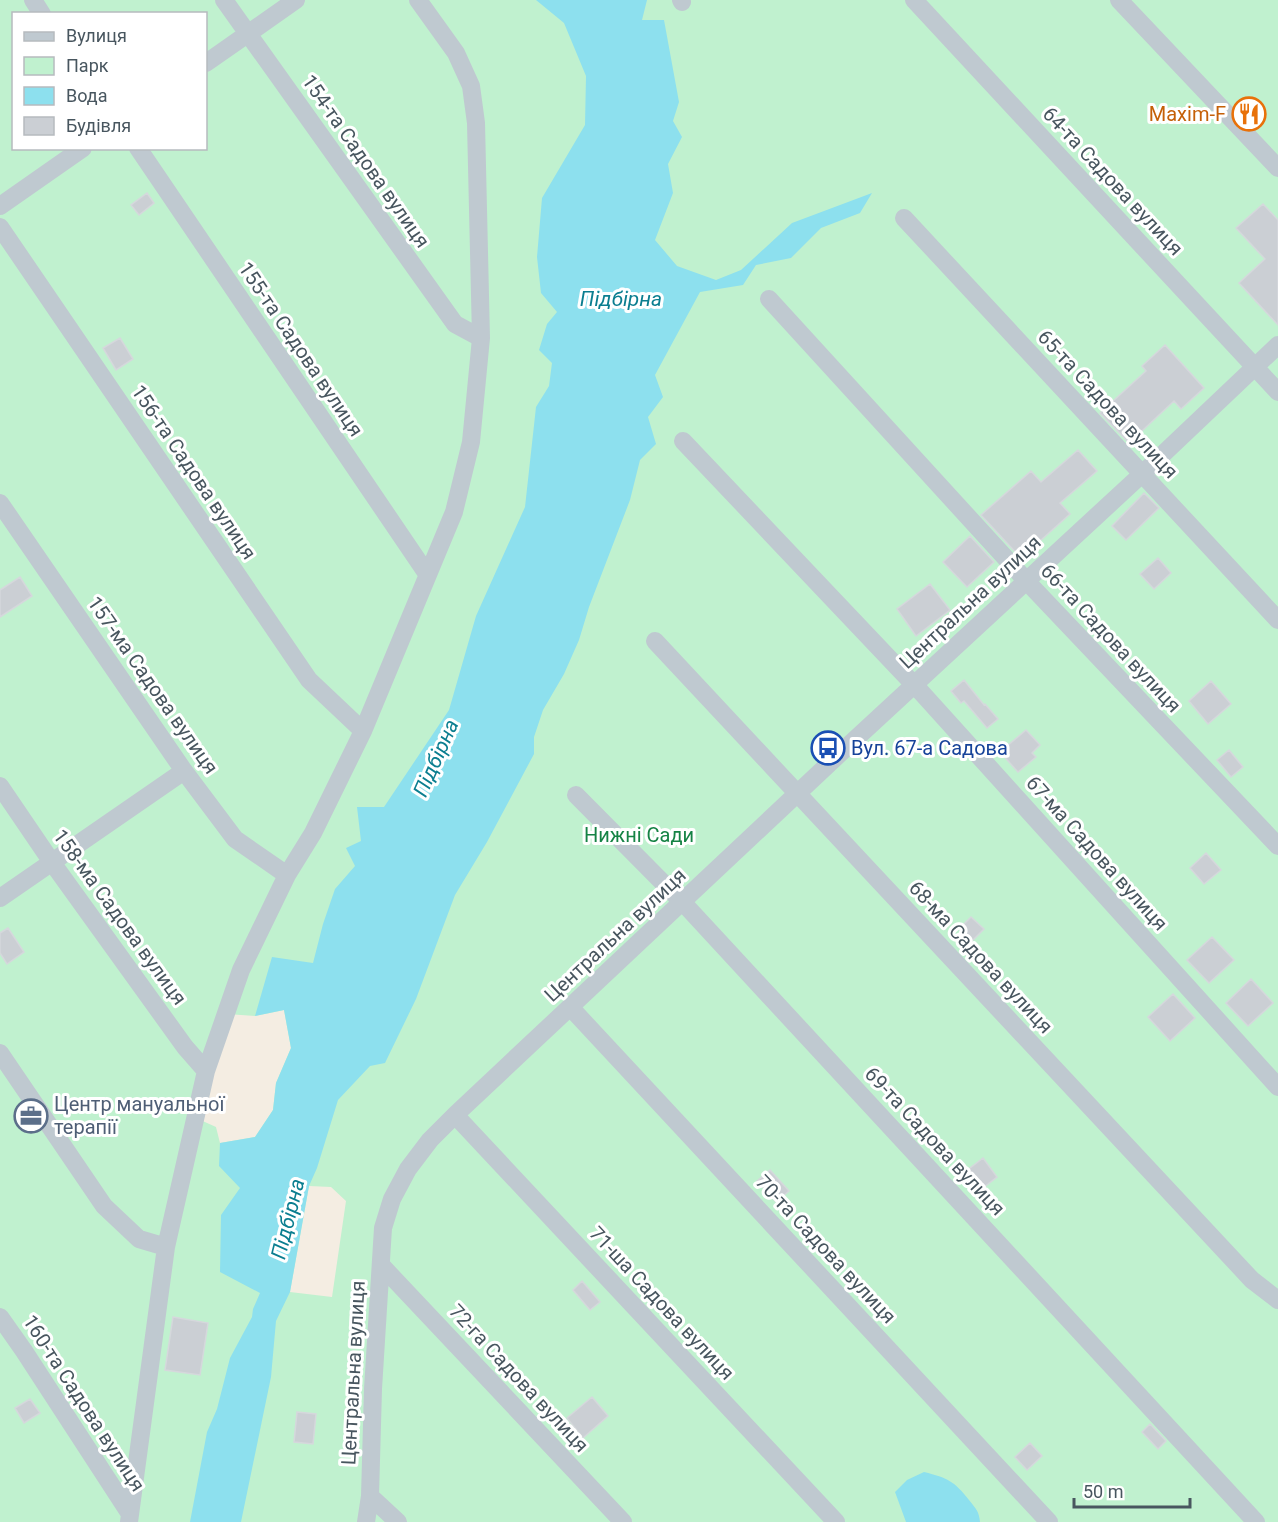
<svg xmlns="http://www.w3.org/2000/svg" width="1278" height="1522" viewBox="0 0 1278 1522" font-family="Roboto,sans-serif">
  <rect width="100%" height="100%" fill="#f3f1f1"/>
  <path fill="#c0f1cf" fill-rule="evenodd" d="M0 0H1278V1522H0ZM14 14H206V148H14Z"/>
  <path fill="#f4ede2" d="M284 1010 291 1048 276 1083 273 1110 255 1137 220 1143 216 1127 196 1118 227 1014 255 1016Z
    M309 1186 331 1187 346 1201 332 1297 290 1292Z"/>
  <path fill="#8de0ee" d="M536 0H647L642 20H664L679 102 673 121 682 137 668 164 673 193 655 240 677 266 716 280 741 270 792 223 872 193 860 213 821 228 791 258 756 265 743 285 700 292 655 375 663 397 648 417 656 444 640 460 630 500 589 607 579 640 564 674 543 710 534 737V754L487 842 455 895 416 999 385 1063 370 1066 338 1100 317 1168 309 1186 290 1292 276 1321 271 1377 241 1522H190L207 1432 217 1409 230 1358 252 1317 253 1309 260 1293 220 1272 221 1215 240 1188 219 1166 220 1143 255 1137 273 1110 276 1083 291 1048 284 1010 255 1016 272 957 313 963 323 924 335 889 355 866 346 848 361 841 357 807H384L449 710 476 616 525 507 536 407 549 386 552 363 539 350 547 324 557 312 541 293 537 257 542 198 585 125 586 76 564 23Z
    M924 1472C948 1478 954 1481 969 1500 976 1509 979 1511 980 1522H906L895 1492 907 1480Z"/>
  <path fill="#cbcfd4" stroke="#d5d8dc" stroke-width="1.5" d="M147 193 154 203 139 215 131 205Z
    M1263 204 1278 220V325L1239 283 1265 259 1236 228Z
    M120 338 133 359 116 370 103 348Z
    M1165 345 1204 388 1181 409 1174 401 1129 443 1100 413 1146 371 1142 366Z
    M1078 450 1097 471 1060 503 1070 514 1021 558 981 515 1031 471 1041 482Z
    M1144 493 1159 508 1126 540 1112 526Z
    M970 536 994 562 967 587 943 562Z
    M1158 558 1171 573 1154 589 1140 574Z
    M20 577 32 596 0 617V590Z
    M930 584 950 610 916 636 897 609Z
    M964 680 984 705 985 704 998 719 987 728 964 701 961 703 951 691Z
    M1211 681 1231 704 1208 724 1189 701Z
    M1026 730 1040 745 1032 753 1036 757 1018 772 1000 752Z
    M1229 750 1243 767 1231 777 1217 760Z
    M1206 853 1221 870 1204 884 1190 868Z
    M971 917 984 929 972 941 959 929Z
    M8 928 24 952 7 964 0 953V933Z
    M1212 937 1234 960 1209 983 1187 960Z
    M1251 979 1273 1003 1248 1026 1226 1003Z
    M1173 994 1195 1018 1170 1041 1148 1017Z
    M983 1158 997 1177 979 1191 965 1172Z
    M770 1170 789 1191 776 1202 757 1181Z
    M582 1281 600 1302 590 1310 573 1290Z
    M173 1317 208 1323 200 1375 165 1370Z
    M592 1397 608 1416 583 1438 567 1418Z
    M30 1399 40 1413 24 1423 15 1408Z
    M297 1412 316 1414 313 1444 294 1442Z
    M1150 1424 1166 1441 1158 1449 1142 1432Z
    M1030 1443 1042 1456 1027 1470 1015 1457Z"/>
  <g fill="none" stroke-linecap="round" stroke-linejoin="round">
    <path stroke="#bfc9d0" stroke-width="18" d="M33 0 42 14
      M224 0 455 324 481 338
      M681 0 682 2
      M914 0 1278 392
      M1119 0 1278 168
      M206 63 296 0
      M138 148 427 574
      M0 206 83 148
      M904 218 1278 620
      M0 227 309 680 363 731
      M769 299 1033 588 1278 846
      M683 441 921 692 1278 1087
      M0 503 184 771 235 839 287 875
      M655 641 1252 1280 1278 1300
      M0 786 51 861 185 1047 206 1071
      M576 795 688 908 1256 1522
      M0 898 184 771
      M570 1007 1049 1522
      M0 1053 104 1206 139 1239 166 1247
      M455 1115 836 1522
      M381 1265 623 1522
      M0 1317 24 1351 130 1514
      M370 1496 398 1522
      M129 1522 166 1247 206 1071 241 970 287 875 313 833 363 731 454 512 471 442 481 338 476 123 471 86 456 53 418 0
      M366 1522 370 1496 373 1389 383 1228 392 1199 408 1169 430 1140 455 1115 850 744 1142 474 1278 345"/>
  </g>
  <defs>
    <g id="restaurant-ring" transform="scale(1.725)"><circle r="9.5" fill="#fff" stroke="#e8710a" stroke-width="1.5"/><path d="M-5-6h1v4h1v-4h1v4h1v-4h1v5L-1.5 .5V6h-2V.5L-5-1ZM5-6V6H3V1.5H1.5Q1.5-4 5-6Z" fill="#e8710a"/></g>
    <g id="bus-ring" transform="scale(1.725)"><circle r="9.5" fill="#fff" stroke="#1a4fb4" stroke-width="1.5"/><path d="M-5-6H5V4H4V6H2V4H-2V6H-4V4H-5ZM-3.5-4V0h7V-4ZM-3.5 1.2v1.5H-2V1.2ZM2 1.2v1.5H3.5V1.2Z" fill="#1a4fb4"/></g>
    <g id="office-ring" transform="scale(1.725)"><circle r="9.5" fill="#fff" stroke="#5c6f8a" stroke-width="1.5"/><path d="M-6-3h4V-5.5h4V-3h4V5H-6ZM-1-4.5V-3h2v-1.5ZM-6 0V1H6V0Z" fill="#5c6f8a"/></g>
  </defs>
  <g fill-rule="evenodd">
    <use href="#restaurant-ring" x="1249" y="114"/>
    <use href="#bus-ring" x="828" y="748"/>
    <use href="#office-ring" x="31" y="1116"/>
  </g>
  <g text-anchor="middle" stroke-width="6" stroke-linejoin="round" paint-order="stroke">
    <g font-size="20" fill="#c56008" stroke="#fff" text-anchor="end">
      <text x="1226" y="121">Maxim-F</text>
    </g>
    <g font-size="20" fill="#48565f" stroke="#fff">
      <text transform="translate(366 161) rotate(55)" y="7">154-та Садова вулиця</text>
      <text transform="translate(1113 181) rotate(47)" y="7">64-та Садова вулиця</text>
      <text transform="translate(301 349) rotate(56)" y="7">155-та Садова вулиця</text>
      <text transform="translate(1108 404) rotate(47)" y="7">65-та Садова вулиця</text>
      <text transform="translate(194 472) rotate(56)" y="7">156-та Садова вулиця</text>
      <text transform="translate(970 602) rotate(-43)" y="7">Центральна вулиця</text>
      <text transform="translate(1111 638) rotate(47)" y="7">66-та Садова вулиця</text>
      <text transform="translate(153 685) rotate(55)" y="7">157-ма Садова вулиця</text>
      <text transform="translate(1097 853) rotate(48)" y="7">67-ма Садова вулиця</text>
      <text transform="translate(120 917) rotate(54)" y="7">158-ма Садова вулиця</text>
      <text transform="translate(615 935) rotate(-43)" y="7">Центральна вулиця</text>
      <text transform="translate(981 957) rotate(47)" y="7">68-ма Садова вулиця</text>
      <text transform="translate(935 1141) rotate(47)" y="7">69-та Садова вулиця</text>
      <text transform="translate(826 1249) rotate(47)" y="7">70-та Садова вулиця</text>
      <text transform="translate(662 1303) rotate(47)" y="7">71-ша Садова вулиця</text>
      <text transform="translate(353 1373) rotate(-87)" y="7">Центральна вулиця</text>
      <text transform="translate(519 1378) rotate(47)" y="7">72-га Садова вулиця</text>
      <text transform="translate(84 1403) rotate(57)" y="7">160-та Садова вулиця</text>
    </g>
    <g font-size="20" fill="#164399" stroke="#fff" text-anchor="start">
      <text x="851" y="755">Вул. 67-а Садова</text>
    </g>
    <g font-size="20" fill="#168345" stroke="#fff">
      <text x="639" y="842">Нижні Сади</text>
    </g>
    <g font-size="20" fill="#4e5e75" stroke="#fff" text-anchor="start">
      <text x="54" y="1111">Центр мануальної<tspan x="54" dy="23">терапії</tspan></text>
    </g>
    <g font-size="21" font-style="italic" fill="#0b7e90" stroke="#fff">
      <text x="621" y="306">Підбірна</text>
      <text transform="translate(436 758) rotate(-66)" y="7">Підбірна</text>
      <text transform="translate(288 1219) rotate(-76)" y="7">Підбірна</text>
    </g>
  </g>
  <rect x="12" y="12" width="195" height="138" fill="#ffffff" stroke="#b6bbbf" stroke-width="1.5"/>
  <rect x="24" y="32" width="30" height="9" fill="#bfc9d0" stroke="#b6bbbf" stroke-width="1.5"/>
  <text x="66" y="42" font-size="18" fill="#48565f">Вулиця</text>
  <rect x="24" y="57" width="30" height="18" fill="#c0f1cf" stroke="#b6bbbf" stroke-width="1.5"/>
  <text x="66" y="72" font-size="18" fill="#48565f">Парк</text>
  <rect x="24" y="87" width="30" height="18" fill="#8de0ee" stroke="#b6bbbf" stroke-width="1.5"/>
  <text x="66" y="102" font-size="18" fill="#48565f">Вода</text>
  <rect x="24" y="117" width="30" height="18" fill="#cbcfd4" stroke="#b6bbbf" stroke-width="1.5"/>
  <text x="66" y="132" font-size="18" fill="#48565f">Будівля</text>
  <path d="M1074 1498v9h116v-9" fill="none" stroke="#48565f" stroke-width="3"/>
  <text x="1083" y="1498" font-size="18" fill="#48565f" stroke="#ffffff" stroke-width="4.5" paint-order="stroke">50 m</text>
</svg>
